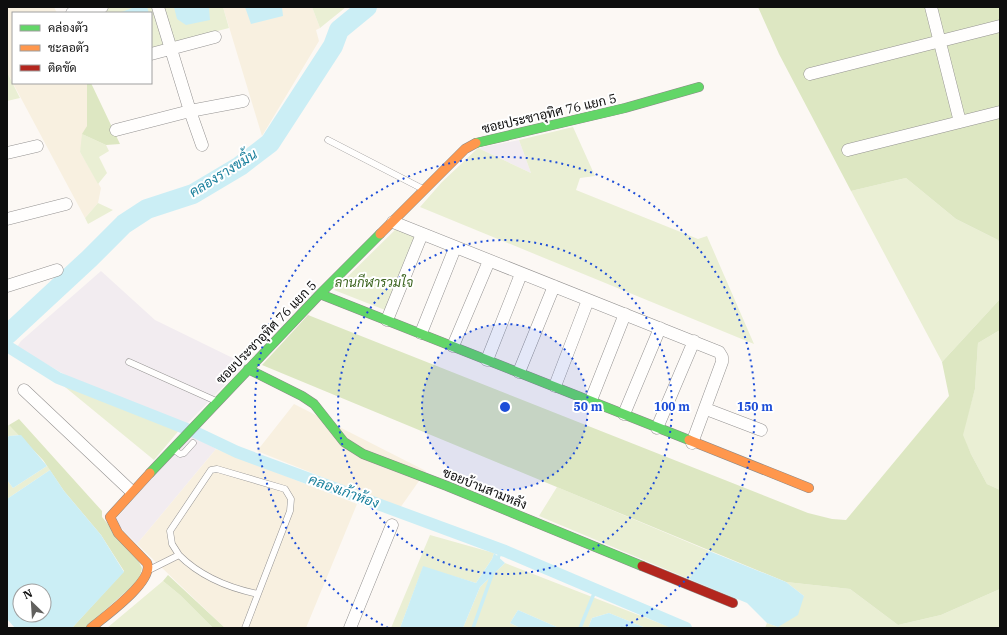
<svg xmlns="http://www.w3.org/2000/svg" width="1007" height="635" viewBox="0 0 1007 635" font-family="'IBM Plex Serif',Sarabun,serif">
  <rect width="100%" height="100%" fill="#fcf8f4"/>
  <path fill="#f2ecf0" d="M519 140 531 173 478 148Z
    M101 271 155 320 245 364 186 425 74 380 17 347 21 341Z
    M191 434 216 449 137 544 114 521Z"/>
  <path fill="#f8f0e0" d="M7 7H54L57 13H13V83H87V126L80 152 101 188 98 203 85 218 7 72Z
    M223 7H312L320 28 316 30 319 41 262 136Z
    M294 404 426 471 400 508 257 451Z
    M216 449 357 504 306 628H225L137 544Z"/>
  <path fill="#eaefd4" d="M114 7H223L229 28 151 48V13H90Z
    M312 7H346L320 28Z
    M7 72 20 98 7 101Z
    M573 127 595 176 580 178 576 190 698 239 707 236 754 344 420 207 442 182 478 148 531 173 519 140Z
    M82 134 106 145 109 151 99 157 107 173 98 184 80 152Z
    M906 178 956 219 998 240 1000 245V299L942 362 851 191Z
    M98 203 113 210 88 224 85 218Z
    M398 227 417 235 385 310 334 290Z
    M1000 330V490L987 484 971 454 962 435 975 389 978 343Z
    M65 387H70L181 428 154 460Z
    M9 425 21 435 9 436 7 438V426Z
    M47 466 50 470 7 499V480L13 488Z
    M557 487 709 551 689 579 539 516Z
    M430 535 494 553 492 559 476 583 423 567 400 628H391Z
    M505 563 672 628H646L609 613 592 618 588 628H559L518 610 510 623 520 628H463L480 587Z
    M163 581 180 595 213 628H107Z
    M786 582 850 589 898 625 941 615 1000 589V628H765L767 623 778 627 804 596Z"/>
  <path fill="#dde7c2" d="M758 7H1000V245L998 240 956 219 906 178 851 191 779 54Z
    M87 83H91L120 144 106 145 82 134 87 126Z
    M1000 299V330L978 343 975 389 963 435 971 454 987 484 1000 490V589L941 615 898 625 850 589 786 582 262 365 308 315 808 513 832 519 846 520 949 396 942 362Z
    M19 419 102 511V517L138 560 142 568 139 580 85 628H72L124 571 101 535 64 491 43 460 9 425Z
    M168 575 225 628H213L180 595 163 581Z"/>
  <path fill="#cbeef5" fill-rule="evenodd" d="M135 7H147L149 13H119Z
    M174 7H209L210 20 186 25 177 19Z
    M245 7H282L283 16 251 24Z
    M21 435 47 466 13 488 7 480V438L9 436Z
    M50 470 64 491 101 535 124 572 72 628H15L7 619V499ZM20 591H44V615H20Z
    M709 551 786 582 804 596 798 615 778 627 767 623 747 603 689 579Z
    M494 553 505 563 480 587 463 628H400L423 566 476 583 492 559Z
    M518 610 559 628H520L510 623Z
    M609 613 646 628H588L592 618Z"/>
  <g fill="none" stroke-linecap="round" stroke-linejoin="round">
    <path stroke="#cbeef5" stroke-width="3.5" d="M497 561 501 550
      M473 628 493 572
      M580 628 595 591"/>
    <path stroke="#cbeef5" stroke-width="12" d="M7 346 58 378 197 433 237 452 505 551 686 628"/>
    <path stroke="#cbeef5" stroke-width="20" d="M7 335 89 259 124 224 147 209 193 194 240 166 270 143 333 46 339 30 367 7"/>
    <g stroke="#959392" stroke-width="7">
      <path id="lane" d="M328 140 423 189
        M129 362 216 401
        M173 449 180 454 184 453 193 443
        M151 569 179 555 172 544 170 531 211 470 217 469 285 489 291 499 290 511 258 594C229 588 200 576 179 555
        M245 628 258 594"/>
    </g>
    <g stroke="#959392" stroke-width="13">
      <path id="street" d="M158 7 190 111 202 145
        M931 7 960 122
        M72 13 102 7
        M151 54 215 37
        M810 74 1000 26
        M116 130 190 111 243 101
        M848 150 1000 112
        M7 153 37 146
        M7 219 66 204
        M393 222 719 352 722 357V362L692 443
        M7 286 57 270
        M387 320 422 234
        M421 333 455 248
        M453 346 489 261
        M487 360 521 274
        M519 372 554 286
        M555 386 588 300
        M24 390 131 491
        M591 400 625 314
        M706 409 761 430
        M624 414 660 328
        M657 428 694 341
        M350 628 392 525"/>
    </g>
    <g stroke="#8c8a88" stroke-width="10">
      <path id="fast" d="M476 143 625 108 699 87
        M320 294 689 440
        M248 369 302 396 314 404 344 442 363 454 447 486 642 566
        M150 473 320 294 380 234"/>
    </g>
    <g stroke="#8c8a88" stroke-width="10">
      <path id="slow" d="M380 234 465 149 476 143
        M689 440 809 488
        M91 628C104 617 155 581 147 563L118 533 110 517 150 473"/>
    </g>
    <g stroke="#8c8a88" stroke-width="10">
      <path id="jam" d="M642 566 733 603"/>
    </g>
    <use href="#lane" stroke="#fffefd" stroke-width="6"/>
    <use href="#street" stroke="#fffefd" stroke-width="12"/>
    <use href="#fast" stroke="#63d668" stroke-width="9"/>
    <use href="#slow" stroke="#ff974d" stroke-width="9"/>
    <use href="#jam" stroke="#b3261e" stroke-width="9"/>
  </g>
  <circle cx="505" cy="407" r="83" fill="#1d4ed8" fill-opacity=".12"/>
  <g fill="none" stroke="#1d4ed8" stroke-width="2" stroke-dasharray="2 4">
    <circle cx="505" cy="407" r="83"/>
    <circle cx="505" cy="407" r="167"/>
    <path d="M388 628A250 250 0 1 1 622 628"/>
  </g>
  <g text-anchor="middle" stroke-width="4" stroke-linejoin="round" paint-order="stroke">
    <g font-size="13" fill="#0e0e0e" stroke="#fff">
      <text transform="translate(549 113) rotate(-13)" y="5">ซอยประชาอุทิศ 76 แยก 5</text>
      <text transform="translate(266 332) rotate(-46)" y="5">ซอยประชาอุทิศ 76 แยก 5</text>
      <text transform="translate(485 488) rotate(22)" y="5">ซอยบ้านสามหลัง</text>
    </g>
    <g font-size="13" font-style="italic" fill="#3d6520" stroke="#fff">
      <text x="374" y="287">ลานกีฬารวมใจ</text>
    </g>
    <g font-size="14" font-style="italic" fill="#1a809d" stroke="#fff">
      <text transform="translate(223 173) rotate(-32)" y="5">คลองรางขมิ้น</text>
      <text transform="translate(344 491) rotate(20)" y="5">คลองเก้าห้อง</text>
    </g>
  </g>
  <circle cx="505" cy="407" r="6" fill="#1d4ed8" stroke="#fff" stroke-width="2"/>
  <g font-size="12" text-anchor="middle" font-weight="bold" fill="#1d4ed8" stroke="#fff" stroke-width="4" stroke-linejoin="round" paint-order="stroke">
    <text x="588" y="411">50 m</text>
    <text x="672" y="411">100 m</text>
    <text x="755" y="411">150 m</text>
  </g>
  <rect width="1007" height="635" fill="none" stroke="#0e0e0e" stroke-width="16"/>
  <rect x="12" y="12" width="140" height="72" fill="#ffffff" stroke="#9f9f9f"/>
  <rect x="20" y="25" width="20" height="6" fill="#63d668" stroke="#9f9f9f"/>
  <text x="48" y="32" font-size="12" fill="#0e0e0e">คล่องตัว</text>
  <rect x="20" y="45" width="20" height="6" fill="#ff974d" stroke="#9f9f9f"/>
  <text x="48" y="52" font-size="12" fill="#0e0e0e">ชะลอตัว</text>
  <rect x="20" y="65" width="20" height="6" fill="#b3261e" stroke="#9f9f9f"/>
  <text x="48" y="72" font-size="12" fill="#0e0e0e">ติดขัด</text>
  <g transform="translate(32 603) rotate(335)"><circle r="19" fill="#ffffff" stroke="#9f9f9f"/>
  <path d="M0-3L7 15L0 10L-7 15Z" fill="#61605e"/>
  <text y="-6" font-size="11" font-weight="bold" text-anchor="middle" fill="#0e0e0e">N</text>
  </g>
</svg>
